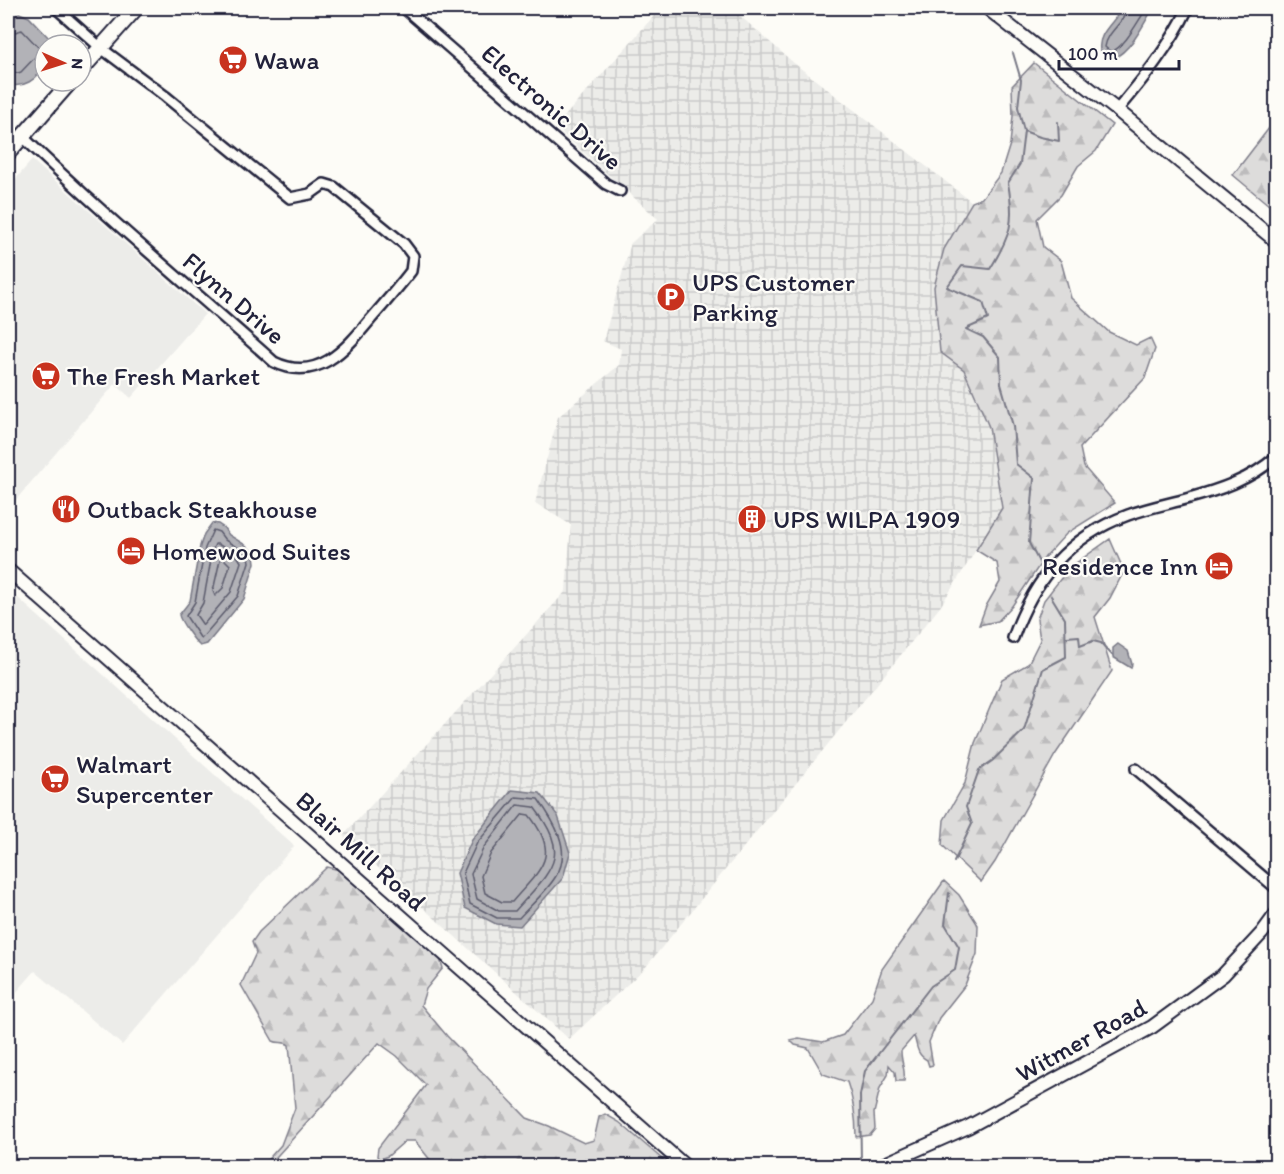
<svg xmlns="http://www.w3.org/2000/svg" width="1284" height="1174" viewBox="0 0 1284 1174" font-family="Itim,sans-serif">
  <defs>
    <pattern id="industrial-grid" width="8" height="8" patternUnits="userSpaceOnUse" patternTransform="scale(1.5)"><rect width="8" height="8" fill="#ecece9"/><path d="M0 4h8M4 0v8" fill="none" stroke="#cacac9"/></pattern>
    <pattern id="forest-firs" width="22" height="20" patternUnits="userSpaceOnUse" patternTransform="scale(1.5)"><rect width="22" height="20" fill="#dddcdb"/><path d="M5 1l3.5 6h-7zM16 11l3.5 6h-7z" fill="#bdbcbd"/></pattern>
  </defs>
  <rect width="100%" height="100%" fill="#fdfcf7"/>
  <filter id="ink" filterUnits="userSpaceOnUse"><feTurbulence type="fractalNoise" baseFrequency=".0167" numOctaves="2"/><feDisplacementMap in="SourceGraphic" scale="12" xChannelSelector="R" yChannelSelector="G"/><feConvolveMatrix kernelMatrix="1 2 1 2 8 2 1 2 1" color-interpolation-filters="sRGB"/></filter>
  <g filter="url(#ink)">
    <path fill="#ecece9" d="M32 160 205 314 131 398 115 384 8 509V188Z
      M8 589 294 846 122 1045 35 971 8 1002Z"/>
    <path fill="url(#industrial-grid)" d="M661 8H731L795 64 972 202 944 249 940 352 964 370 989 427 1002 509 940 607 645 968 569 1039 343 836 566 591 571 525 535 503 558 417 619 365 621 349 603 341 631 243 658 219 555 127Z"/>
    <path fill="url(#forest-firs)" stroke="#807f8b" stroke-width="1.5" d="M1034 63 1112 125 1096 151 1078 166 1061 195 1037 219 1043 247 1061 261 1071 298 1109 332 1136 345 1150 338 1155 349 1145 378 1080 448 1084 467 1115 503 1067 533 1045 557 1012 606 998 621 979 625 986 606 1000 582 997 563 976 550 1002 508 989 427 964 370 940 352 934 287 944 249 972 202 982 198 1001 173 1010 144 1013 116 1012 86Z
      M1276 119V211L1233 175Z
      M1110 539 1124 571 1110 598 1095 617 1112 671 1055 755 995 862 981 882 942 845 944 820 965 783 975 743 1002 679 1028 664 1040 640 1037 619 1044 600 1069 568Z
      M327 867 340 870 440 959 443 968 426 989 421 1005 447 1036 527 1118 549 1126 584 1143 594 1140 599 1117 605 1114 619 1122 670 1166H433L431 1161 415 1141H405L388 1156 379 1159 377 1156 378 1148 426 1085 397 1056 379 1043 268 1166H262L281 1145 295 1108 289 1045C284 1041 279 1044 273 1041L241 985 256 953 252 942 259 932Z
      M944 881 959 895 978 925 977 954 965 985 939 1018 929 1042 933 1065 929 1066 927 1060C916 1054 917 1045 914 1036L901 1051C901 1062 906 1071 904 1081H896L895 1072 889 1065 888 1075 880 1088 874 1113 875 1129 870 1135 856 1137C856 1118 854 1101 847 1082L823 1074 808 1048 795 1045 790 1040 799 1038 823 1042 843 1035 872 998 882 969Z"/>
    <path fill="#b2b2b7" stroke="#787885" stroke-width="1.5" d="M1122 8H1153C1144 24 1131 51 1112 59L1100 50C1097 33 1115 22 1122 8Z
      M19 13 29 17 51 40 52 45H45C45 51 47 60 44 65 38 80 22 89 8 84V23Z
      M212 523 218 524 224 528 229 535 247 546 254 554 255 563 244 599 207 644 200 646C195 642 180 621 179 615L190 601 200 546 204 534Z
      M1118 644 1128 651 1132 664 1131 668 1113 657V648Z
      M512 790 540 793 558 816 570 853 563 878 520 926 496 924 465 908 457 873 472 840Z"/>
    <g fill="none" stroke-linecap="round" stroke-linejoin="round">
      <path stroke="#5c5c6d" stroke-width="1.5" d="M1127 8C1125 23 1107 31 1105 47L1111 52C1126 46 1137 22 1147 8
        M8 34 22 30 38 47 40 52 21 72 18 73 8 71
        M213 530 219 532 225 540 243 551 248 556 249 562 238 596 201 639 186 616 195 602 205 548Z
        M218 544 238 557 241 562 231 592 203 625 196 615 203 603 213 549 215 544Z
        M223 558 230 565 223 588 215 596 213 591 220 560Z
        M516 797 538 799C553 820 573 850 556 876 547 891 531 905 519 918H497L470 904 463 873 477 843Z
        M517 805 534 807C573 858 551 870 515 911H499L477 899 471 874 484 847Z
        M523 814 529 815C562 857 540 869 512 902H502L485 893 481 876 491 853Z"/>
      <path stroke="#787885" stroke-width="2" d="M1013 53 1021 80 1018 107 1024 131
        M1040 564 1029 543 1034 478 1016 464 1013 426 1001 384 1000 357 983 337 966 329 988 319 983 302 947 287 962 266 990 269C1011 235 1015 222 1008 183L1020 164 1024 131 1040 137 1059 141 1058 122
        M1067 637 1079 636 1080 646 1093 641 1101 643 1112 655
        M954 862 972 824 966 807 979 770 992 761 1024 730 1043 669 1066 657 1065 619 1051 596
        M861 1161 860 1095 865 1071 931 986 955 970 959 947 945 924 949 893"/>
      <g stroke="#22223b" stroke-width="14">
        <path id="street" d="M404 8 606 184 620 191
          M1117 110C1144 78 1170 46 1188 8
          M22 136C103 215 190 287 274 362 317 383 345 350 370 320 384 304 398 288 411 271L413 256 404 244 334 187 324 184 310 194 290 198 165 96 101 48 56 8
          M1013 638C1034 579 1068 537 1128 515 1147 508 1167 504 1186 499 1219 490 1250 480 1276 457
          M1136 769 1276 888"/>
      </g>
      <g stroke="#22223b" stroke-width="16">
        <path id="secondary" d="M987 8 1117 110 1276 241
          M8 570 685 1166
          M880 1166 968 1127 1152 1027 1223 975 1262 933 1276 914"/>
      </g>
      <g stroke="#22223b" stroke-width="18">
        <path id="primary" d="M81 70 136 8
          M8 153 71 81"/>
      </g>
      <use href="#street" stroke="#fdfcf7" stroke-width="9"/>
      <use href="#secondary" stroke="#fdfcf7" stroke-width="12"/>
      <use href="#primary" stroke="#fdfcf7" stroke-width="14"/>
    </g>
  </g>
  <defs>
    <g id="supermarket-disc" transform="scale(1.5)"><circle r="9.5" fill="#c8321e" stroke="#fdfcf7"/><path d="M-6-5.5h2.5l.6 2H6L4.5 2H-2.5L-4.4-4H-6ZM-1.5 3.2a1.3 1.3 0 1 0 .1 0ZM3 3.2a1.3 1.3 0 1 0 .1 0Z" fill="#fff"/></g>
    <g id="parking-disc" transform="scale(1.5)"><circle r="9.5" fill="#c8321e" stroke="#fdfcf7"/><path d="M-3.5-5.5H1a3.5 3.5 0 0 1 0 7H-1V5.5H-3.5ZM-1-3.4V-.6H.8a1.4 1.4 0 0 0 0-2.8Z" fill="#fff"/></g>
    <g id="restaurant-disc" transform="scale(1.5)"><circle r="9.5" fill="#c8321e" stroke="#fdfcf7"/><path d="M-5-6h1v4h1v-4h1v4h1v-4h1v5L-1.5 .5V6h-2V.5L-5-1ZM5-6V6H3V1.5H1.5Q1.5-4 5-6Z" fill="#fff"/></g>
    <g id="building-disc" transform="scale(1.5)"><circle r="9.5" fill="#c8321e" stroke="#fdfcf7"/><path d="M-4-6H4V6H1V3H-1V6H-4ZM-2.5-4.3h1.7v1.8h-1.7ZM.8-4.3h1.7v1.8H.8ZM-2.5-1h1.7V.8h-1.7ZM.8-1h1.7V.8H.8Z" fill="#fff"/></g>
    <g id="hotel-disc" transform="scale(1.5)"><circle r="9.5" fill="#c8321e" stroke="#fdfcf7"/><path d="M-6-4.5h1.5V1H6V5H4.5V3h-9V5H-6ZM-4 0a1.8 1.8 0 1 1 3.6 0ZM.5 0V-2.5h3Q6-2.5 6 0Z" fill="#fff"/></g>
  </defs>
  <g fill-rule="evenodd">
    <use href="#supermarket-disc" x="233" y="60"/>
    <use href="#parking-disc" x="671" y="297"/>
    <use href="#supermarket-disc" x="46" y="376"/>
    <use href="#restaurant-disc" x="66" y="509"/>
    <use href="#building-disc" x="752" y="519"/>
    <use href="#hotel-disc" x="131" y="551"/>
    <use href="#hotel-disc" x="1219" y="566"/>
    <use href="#supermarket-disc" x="55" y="779"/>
  </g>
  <g text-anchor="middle" stroke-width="4.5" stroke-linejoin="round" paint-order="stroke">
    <g font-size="26" fill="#22223b" stroke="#fdfcf7" text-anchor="start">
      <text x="254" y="69">Wawa</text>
      <text x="692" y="291">UPS Customer<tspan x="692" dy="30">Parking</tspan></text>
      <text x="67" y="385">The Fresh Market</text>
      <text x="87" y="518">Outback Steakhouse</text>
      <text x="773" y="528">UPS WILPA 1909</text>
      <text x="152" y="560">Homewood Suites</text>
      <text x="1198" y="575" text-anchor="end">Residence Inn</text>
      <text x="76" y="773">Walmart<tspan x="76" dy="30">Supercenter</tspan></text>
    </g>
    <g font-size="26" fill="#22223b" stroke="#fdfcf7">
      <text transform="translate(552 107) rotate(41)" y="9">Electronic Drive</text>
      <text transform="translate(234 298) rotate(41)" y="9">Flynn Drive</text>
      <text transform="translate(361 851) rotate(42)" y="9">Blair Mill Road</text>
      <text transform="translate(1081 1040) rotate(-29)" y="9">Witmer Road</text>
    </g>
  </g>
  <rect width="1284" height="1174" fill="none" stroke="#fdfcf7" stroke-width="30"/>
  <rect x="15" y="15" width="1254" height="1144" fill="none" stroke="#22223b" stroke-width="2" filter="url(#ink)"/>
  <g transform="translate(63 63) rotate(93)"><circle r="28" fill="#fdfcf7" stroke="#a5a5ac" stroke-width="1.5"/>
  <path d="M0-4.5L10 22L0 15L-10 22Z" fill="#c8321e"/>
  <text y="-9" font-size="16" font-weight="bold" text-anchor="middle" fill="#22223b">N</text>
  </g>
  <path d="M1059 60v9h120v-9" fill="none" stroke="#22223b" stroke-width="3"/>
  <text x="1068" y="60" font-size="18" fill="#22223b" stroke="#fdfcf7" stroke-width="4.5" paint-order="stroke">100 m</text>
</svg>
